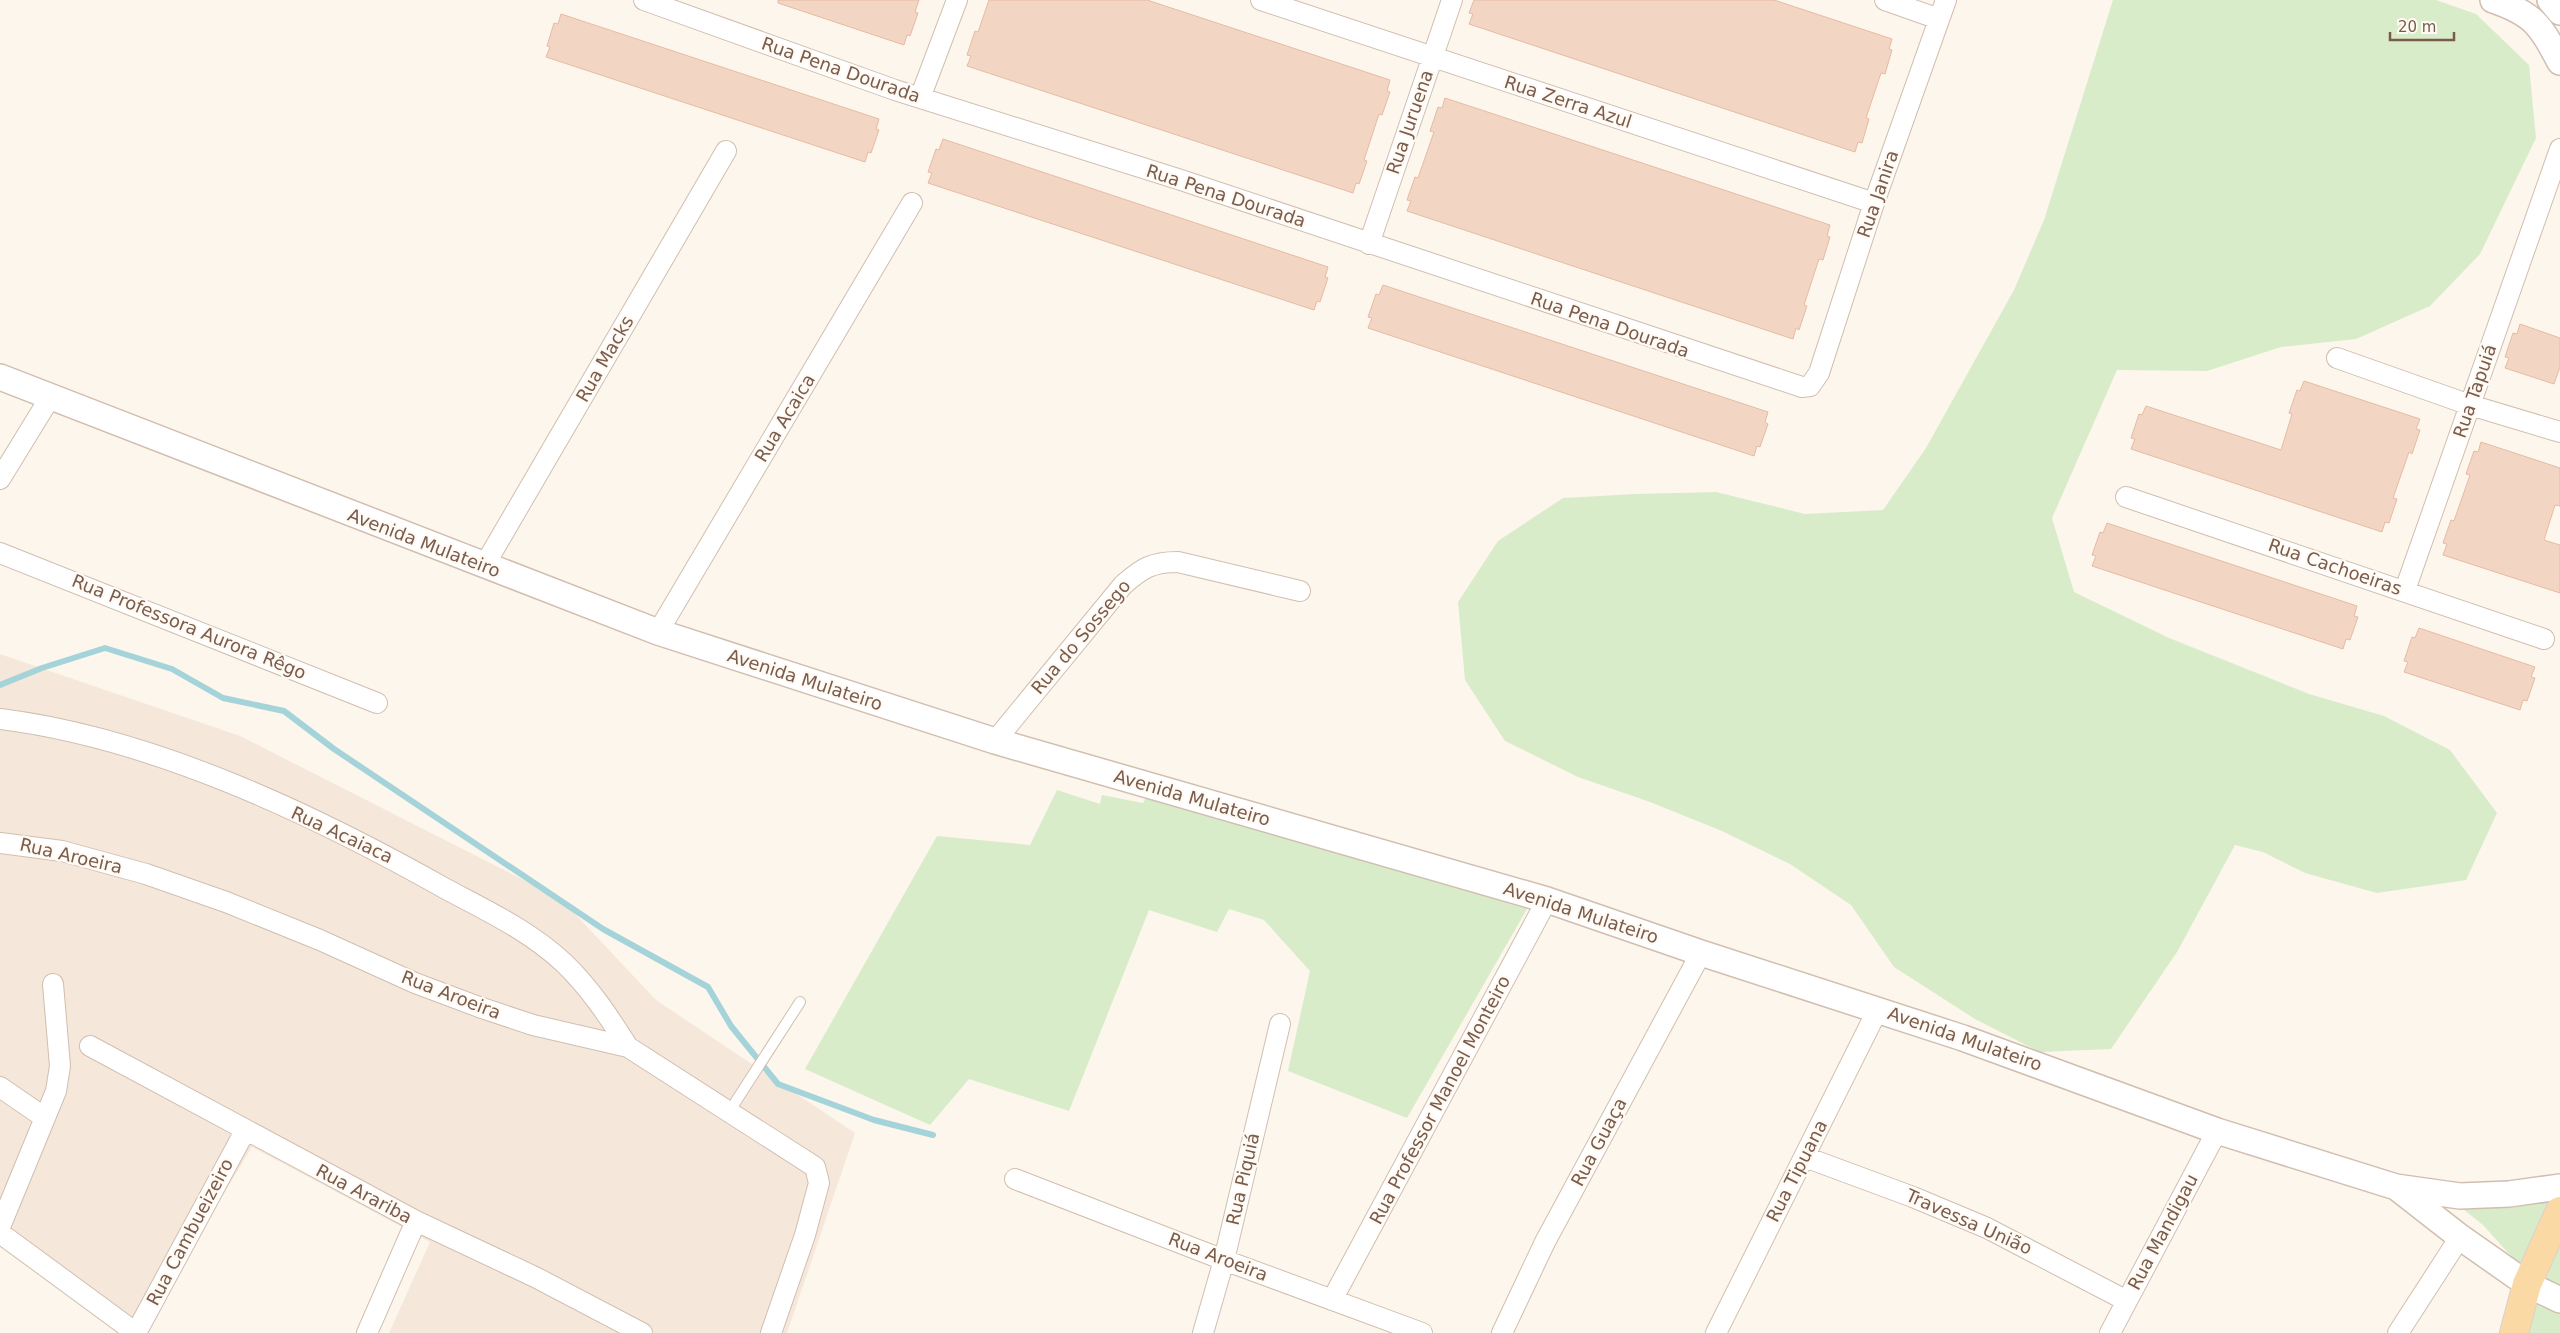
<svg xmlns="http://www.w3.org/2000/svg" width="2560" height="1333" viewBox="0 0 2560 1333" font-family="'DejaVu Sans',sans-serif">
  <rect width="100%" height="100%" fill="#fdf6ec"/>
  <path fill="#f5e8da" d="M0 654 240 736 561 899 656 1000 855 1133 787 1333H389L430 1242 252 1147 139 1333 0 1228Z"/>
  <path fill="#d8ecc9" d="M2113 0H2436L2476 14 2529 65 2536 138 2480 254 2430 306 2356 339 2281 347 2207 371 2117 370 2052 518 2074 592 2169 638 2309 694 2384 716 2450 750 2497 813 2466 880 2377 893 2305 873 2263 852 2235 845 2177 952 2111 1049 2040 1052 1975 1019 1894 967 1851 905 1790 864 1722 831 1650 802 1578 777 1505 741 1465 680 1458 602 1498 541 1563 498 1636 494 1716 492 1805 514 1883 510 1926 448 2014 290 2044 220Z
    M1057 790 1100 804 1102 795 1143 803 1149 792 1527 909 1407 1118 1288 1071 1310 971 1264 920 1229 909 1217 932 1149 910 1069 1111 969 1079 930 1125 805 1069 937 836 1030 845Z
    M2469 1201 2551 1203 2520 1266 2483 1225 2463 1209Z
    M2560 1247V1294L2545 1281Z
    M2537 1296 2560 1310V1333H2522Z"/>
  <g fill="none" stroke-linecap="round" stroke-linejoin="round">
    <path stroke="#a5d3da" stroke-width="6" d="M0 685 42 668 105 648 172 669 223 698 284 711 334 749 603 929 708 987 731 1026 778 1084 874 1120 933 1135"/>
  </g>
  <path fill="#f3d5c3" stroke="#e6bba3" d="M778 0H919L915 12 918 13 910 36 907 35 904 45 778 3Z
    M989 0H1147L1390 80 1387 91 1390 92 1382 115 1379 114 1364 160 1367 161 1359 184 1356 183 1353 193 967 66 971 56 967 55 975 31 978 32Z
    M1474 0H1774L1892 39 1889 49 1892 50 1885 74 1881 73 1866 118 1869 119 1862 143 1858 142 1855 152 1469 24 1473 14 1469 13Z
    M561 14 879 119 876 129 879 130 871 153 868 152 865 162 546 57 550 47 547 46 554 23 558 24Z
    M1445 98 1830 225 1827 236 1830 237 1823 260 1819 259 1804 305 1807 306 1799 330 1796 328 1793 339 1407 211 1411 201 1407 200 1415 177 1418 178 1434 132 1430 131 1438 107 1442 108Z
    M943 139 1328 267 1325 277 1328 278 1320 302 1317 301 1314 310 928 183 932 173 928 172 936 149 939 150Z
    M1383 285 1768 412 1765 422 1768 424 1760 447 1757 446 1754 456 1368 328 1372 318 1368 317 1376 294 1379 295Z
    M2520 324 2560 338V367L2554 384 2505 368 2509 358 2505 357 2513 333 2517 334Z
    M2304 381 2420 419 2416 429 2420 430 2412 454 2409 452 2393 498 2397 499 2389 523 2385 522 2382 532 2131 449 2135 439 2131 438 2139 414 2142 415 2146 406 2281 450 2292 414 2289 413 2297 390 2300 391Z
    M2481 442 2560 468V506L2555 505 2544 540 2560 545V593L2443 555 2447 544 2443 543 2451 520 2454 521 2470 475 2466 474 2474 451 2478 452Z
    M2107 523 2357 606 2354 616 2358 617 2350 640 2346 639 2343 649 2092 566 2096 556 2092 555 2100 532 2103 533Z
    M2419 628 2535 667 2531 677 2535 678 2527 701 2523 700 2520 710 2404 672 2408 662 2404 661 2412 637 2415 638Z"/>
  <g fill="none" stroke-linecap="round" stroke-linejoin="round">
    <g stroke="#d1beb0" stroke-width="12">
      <path id="service" d="M729 1112 800 1002"/>
    </g>
    <g stroke="#d1beb0" stroke-width="22">
      <path id="minor" d="M644 0 895 90 1181 180 1802 387 1810 386 1819 373 1874 203 1946 0
        M1261 0 1874 203
        M1885 0 1939 19
        M920 98 957 0
        M1369 244 1452 0
        M2337 358 2470 405 2560 432
        M0 479 51 396
        M2126 497 2544 639
        M0 553 377 703
        M484 566 726 151
        M2405 590 2560 149
        M658 632 912 203
        M0 719C153 738 313 814 446 889 487 911 530 931 564 963 590 988 609 1017 628 1047
        M995 741 1123 585C1142 568 1152 562 1178 562L1300 591
        M0 843 62 851 146 874 226 902 320 940 415 983 479 1007 533 1025 628 1047 815 1167 819 1183 805 1235 771 1333
        M90 1046 416 1221 535 1277 642 1333
        M0 1087 45 1118
        M1805 1157 1913 1197 1987 1228 2127 1301
        M1015 1179 1224 1260 1422 1333
        M0 1227 56 1091 60 1066 53 984
        M0 1233 136 1333
        M1332 1300 1547 900
        M136 1333 245 1131
        M367 1333 416 1221
        M1203 1333 1224 1260 1280 1024
        M1502 1333 1545 1242 1701 953
        M1716 1333 1878 1009
        M2110 1333 2217 1131
        M2398 1333 2460 1237"/>
    </g>
    <g stroke="#d1beb0" stroke-width="28">
      <path id="tertiary" d="M2493 0C2534 14 2540 25 2560 62
        M2550 0 2560 12
        M0 377 658 632 995 741 1547 900 1701 953 1963 1038 2217 1131 2396 1187 2460 1196 2509 1194 2560 1187
        M2396 1187 2460 1237 2527 1284 2560 1300"/>
    </g>
    <g stroke="#dad1cd" stroke-width="30">
      <path id="primary" d="M2514 1333 2527 1284 2560 1211"/>
    </g>
    <use href="#service" stroke="#fff" stroke-width="10"/>
    <use href="#minor" stroke="#fff" stroke-width="20"/>
    <use href="#tertiary" stroke="#fff" stroke-width="25"/>
    <use href="#primary" stroke="#fbd9a5" stroke-width="28"/>
  </g>
  <g text-anchor="middle" stroke-width="4.5" stroke-linejoin="round" paint-order="stroke">
    <g font-size="18" fill="#7a5c4d" stroke="#fffaf3">
      <text transform="translate(841 70) rotate(19)" y="6">Rua Pena Dourada</text>
      <text transform="translate(1568 102) rotate(18)" y="6">Rua Zerra Azul</text>
      <text transform="translate(1410 122) rotate(-71)" y="6">Rua Juruena</text>
      <text transform="translate(1878 194) rotate(-71)" y="6">Rua Janira</text>
      <text transform="translate(1226 196) rotate(18)" y="6">Rua Pena Dourada</text>
      <text transform="translate(1610 325) rotate(19)" y="6">Rua Pena Dourada</text>
      <text transform="translate(605 359) rotate(-60)" y="6">Rua Macks</text>
      <text transform="translate(2475 391) rotate(-71)" y="6">Rua Tapuiá</text>
      <text transform="translate(785 418) rotate(-59)" y="6">Rua Acaica</text>
      <text transform="translate(424 543) rotate(21)" y="6">Avenida Mulateiro</text>
      <text transform="translate(2335 567) rotate(19)" y="6">Rua Cachoeiras</text>
      <text transform="translate(189 627) rotate(22)" y="6">Rua Professora Aurora Rêgo</text>
      <text transform="translate(1081 637) rotate(-50)" y="6">Rua do Sossego</text>
      <text transform="translate(805 680) rotate(18)" y="6">Avenida Mulateiro</text>
      <text transform="translate(1192 798) rotate(16)" y="6">Avenida Mulateiro</text>
      <text transform="translate(342 835) rotate(25)" y="6">Rua Acaiaca</text>
      <text transform="translate(71 856) rotate(13)" y="6">Rua Aroeira</text>
      <text transform="translate(1581 913) rotate(18)" y="6">Avenida Mulateiro</text>
      <text transform="translate(451 995) rotate(21)" y="6">Rua Aroeira</text>
      <text transform="translate(1965 1039) rotate(19)" y="6">Avenida Mulateiro</text>
      <text transform="translate(1440 1100) rotate(-62)" y="6">Rua Professor Manoel Monteiro</text>
      <text transform="translate(1599 1142) rotate(-62)" y="6">Rua Guaça</text>
      <text transform="translate(1797 1171) rotate(-63)" y="6">Rua Tipuana</text>
      <text transform="translate(1243 1179) rotate(-77)" y="6">Rua Piquiá</text>
      <text transform="translate(364 1194) rotate(28)" y="6">Rua Arariba</text>
      <text transform="translate(1969 1222) rotate(24)" y="6">Travessa União</text>
      <text transform="translate(190 1232) rotate(-62)" y="6">Rua Cambueizeiro</text>
      <text transform="translate(2163 1232) rotate(-62)" y="6">Rua Mandigau</text>
      <text transform="translate(1218 1257) rotate(21)" y="6">Rua Aroeira</text>
    </g>
  </g>
  <path d="M2390 32v8h64v-8" fill="none" stroke="#7a5c4d" stroke-width="2.5"/>
  <text x="2398" y="32" font-size="15" fill="#7a5c4d" stroke="#fffaf3" stroke-width="4" paint-order="stroke">20 m</text>
</svg>
